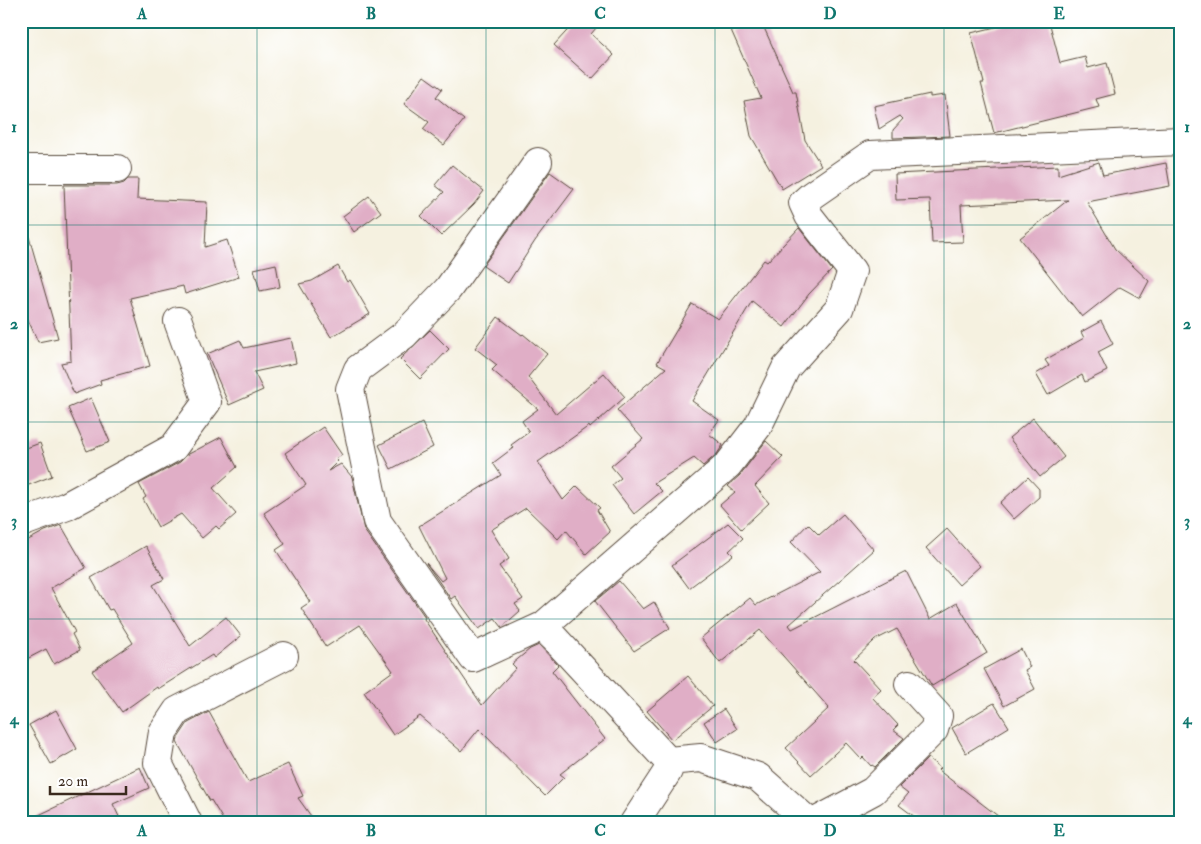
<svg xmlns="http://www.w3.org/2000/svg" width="1201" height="844" viewBox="0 0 1201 844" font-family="'IM FELL Double Pica',serif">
  <rect width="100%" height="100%" fill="#fff"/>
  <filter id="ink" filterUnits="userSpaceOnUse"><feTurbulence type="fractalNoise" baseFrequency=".02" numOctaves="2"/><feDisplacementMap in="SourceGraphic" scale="10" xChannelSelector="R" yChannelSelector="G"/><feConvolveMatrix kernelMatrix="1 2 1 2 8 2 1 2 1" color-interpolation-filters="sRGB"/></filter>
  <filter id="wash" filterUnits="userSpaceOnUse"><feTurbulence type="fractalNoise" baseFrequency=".0096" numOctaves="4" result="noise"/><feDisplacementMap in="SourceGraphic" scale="20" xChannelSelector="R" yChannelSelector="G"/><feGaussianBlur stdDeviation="1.12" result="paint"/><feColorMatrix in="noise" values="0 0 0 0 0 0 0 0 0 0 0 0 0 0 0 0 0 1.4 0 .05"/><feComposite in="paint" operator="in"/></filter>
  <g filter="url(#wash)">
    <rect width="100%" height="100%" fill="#f5f1e0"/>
    <g id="blocks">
      <path fill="#e0aec6" d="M576 21H602L591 34 614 55 592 79 554 45Z
        M734 21H761L793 92H796L805 140 821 165 782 189 751 136 744 101 761 98 731 30 737 27Z
        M1020 21H1049L1060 63 1085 57 1088 68 1107 63 1115 94 1096 99 1099 107 994 133 981 83H984L971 33Z
        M424 76 442 89 436 97 464 120 444 145 423 129 429 122 404 104Z
        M930 94V97L945 95 950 136 893 138V130L903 119 900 116 879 129 874 106Z
        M1099 162 1103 175 1166 163 1170 186 1087 202 1115 249 1149 281 1140 298 1120 287 1082 317 1020 238 1068 200 961 205 963 242 932 243 930 199 896 200 895 174 1058 166V175Z
        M452 165 484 191 474 204 441 236 421 216 444 192 435 185Z
        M550 172 574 189 535 241 508 283 483 266Z
        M128 179H138L137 199 207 202 205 247 227 240 239 277 185 294 183 286 130 298 150 366 100 380 101 384 74 394 61 363 71 361 64 185H117L124 183Z
        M369 196 381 212 354 232 343 216Z
        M799 228 832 270 809 294 784 327 752 301 692 401 719 420 709 434 723 445 717 454 703 466 694 458 654 483 662 491 634 514 612 485 621 478 611 466 643 439 617 410 666 368 657 363 692 304 718 319 764 260 767 262Z
        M27 230 58 338 38 342 21 304V231Z
        M276 264 280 287 260 291 254 269Z
        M338 266 347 282 350 280 370 314 331 337 299 284 312 281Z
        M498 317 522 335 523 334 547 354 528 377 556 414 604 373 625 397 590 428 589 426 538 462 563 500 577 486 600 508 597 510 610 532 586 554 566 530 558 539 526 508 491 530 509 559 499 566 523 599 515 604 520 611 502 627 495 618 479 629 455 596 451 599 426 563 441 581 445 578 419 526 501 475 493 463 513 448 511 445 529 432 522 421 538 409 492 370 497 365 475 348Z
        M1101 321 1113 344 1098 352 1107 371 1085 382 1082 375 1048 395 1036 374 1049 366 1045 360 1084 338 1081 332Z
        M430 330 449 349 420 379 400 359Z
        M291 338 296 363 254 372 263 390 229 405 207 354 240 340 244 348Z
        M91 398 110 442 87 451 68 408Z
        M1033 418 1064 457 1040 477 1009 438Z
        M422 423 433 447 391 469 379 445Z
        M323 427 342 455 336 459 338 461 328 471 341 464 352 477 364 530 425 617 424 619 482 705 516 668 512 664 530 649 539 645 558 665 552 671 605 739 560 774 564 777 545 796 479 729 461 751 420 716 393 735 364 692 393 671 360 625 326 647 301 608 310 602 276 550 285 544 264 513 306 485 285 453Z
        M221 437 237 467 213 488 236 514 219 529 216 526 202 538 181 514 158 527 143 499 146 497 139 484 180 462 187 455Z
        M766 441 783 457 755 486 769 503 741 529 720 505 735 492 728 486 740 475Z
        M40 443 52 476 21 488V450Z
        M1028 477 1039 489V497L1014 519 1000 503Z
        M843 514 874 550 789 625 792 629 906 571 930 619 957 603 987 653 932 686 897 629 875 640 854 660 881 689 872 697 898 725 893 730 904 738 875 767 872 765 871 766 863 757 861 759 846 743 811 775 786 748 829 708 760 630 720 663 701 638 750 598 756 605 820 572 791 542 808 524 819 535Z
        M728 523 743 538 729 551 733 555 689 588 672 565Z
        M61 525 86 568 51 588 75 632 72 634 80 650 54 664 46 649 21 662V544L45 531Z
        M947 529 980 566 959 585 926 548Z
        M146 546 164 579 153 585 190 646 226 617 241 636 214 658 212 655 158 689 157 687 122 712 92 671 133 643 112 609 109 610 91 578Z
        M619 581 643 609 654 602 670 628 634 651 595 601Z
        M1021 649 1030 667 1025 670 1035 689 1004 706 984 669Z
        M688 676 713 706 672 740 647 711Z
        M994 703 1009 727 966 753 952 728Z
        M724 709 737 729 717 742 704 722Z
        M56 710 77 749 51 764 29 725Z
        M209 712 248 782 288 764 303 796 298 798 316 823H225L211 800 210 801 177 742 178 738 188 723Z
        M928 758 940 768 938 770 1007 823H923L899 805 908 794 899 787Z
        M140 767 149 788 113 804 122 823H22Z"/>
    </g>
  </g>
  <g filter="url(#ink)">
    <use href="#blocks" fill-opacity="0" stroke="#57483b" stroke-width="1"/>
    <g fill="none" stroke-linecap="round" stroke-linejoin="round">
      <g stroke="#57483b" stroke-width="30">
        <path id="minor" d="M538 162 448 289 404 335 358 369 350 389 377 521 473 658 543 626
          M21 169H117
          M21 523 67 506 173 448 207 402 178 321
          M668 761 701 758 758 777 810 823
          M188 823 158 763 163 732 177 711 284 656
          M634 823 668 771V761L543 626 728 465 758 426 786 368 839 309 852 271 809 216 803 203 812 195 870 155 1180 141
          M813 823 873 791 934 730 938 716 909 684"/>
      </g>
      <use href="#minor" stroke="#fff" stroke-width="28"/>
    </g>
  </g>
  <path fill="none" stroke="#0f766e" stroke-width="1" stroke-opacity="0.55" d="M257 21V823M486 21V823M715 21V823M944 21V823M21 225H1180M21 422H1180M21 619H1180"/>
  <rect width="1201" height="844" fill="none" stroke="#fff" stroke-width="55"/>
  <path d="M50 786v8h76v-8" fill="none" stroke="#3b2a1e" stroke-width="2.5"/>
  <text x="58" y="786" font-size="15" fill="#3b2a1e" stroke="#ffffff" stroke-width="4" paint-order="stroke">20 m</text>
  <rect x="28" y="28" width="1146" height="788" fill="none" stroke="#0f766e" stroke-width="2"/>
  <g font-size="16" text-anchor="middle" font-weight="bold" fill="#0f766e">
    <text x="142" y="19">A</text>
    <text x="371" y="19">B</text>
    <text x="600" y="19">C</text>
    <text x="830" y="19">D</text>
    <text x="1059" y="19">E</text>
    <text x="14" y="132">1</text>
    <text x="1187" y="132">1</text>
    <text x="14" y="329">2</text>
    <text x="1187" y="329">2</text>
    <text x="14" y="526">3</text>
    <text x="1187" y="526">3</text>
    <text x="14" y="724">4</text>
    <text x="1187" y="724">4</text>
    <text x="142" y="836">A</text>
    <text x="371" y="836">B</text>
    <text x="600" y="836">C</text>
    <text x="830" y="836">D</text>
    <text x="1059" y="836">E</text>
  </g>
</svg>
